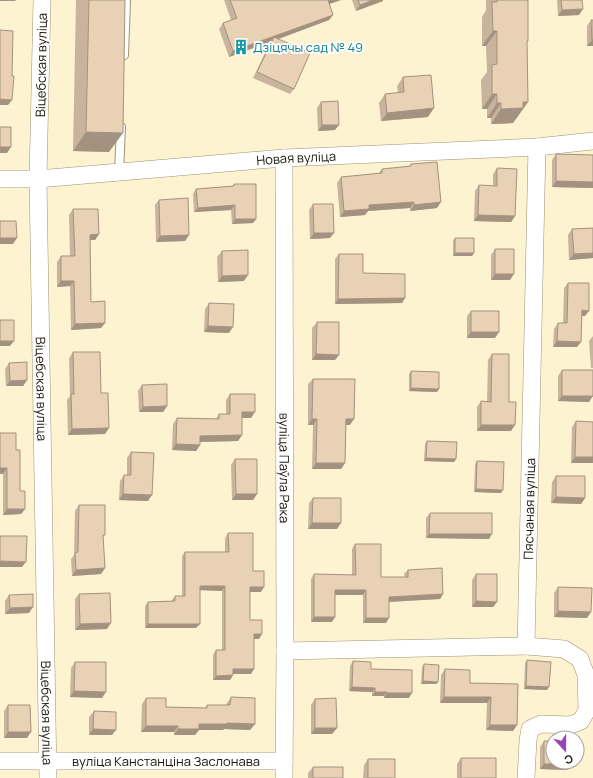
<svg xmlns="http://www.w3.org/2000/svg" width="593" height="778" viewBox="0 0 593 778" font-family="Manrope,sans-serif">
  <rect width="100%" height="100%" fill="#fdf3d0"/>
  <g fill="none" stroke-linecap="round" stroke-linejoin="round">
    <g stroke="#9c9373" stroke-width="10">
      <path id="lane" d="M124 55 126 0
        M119 172 121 127"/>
    </g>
    <g stroke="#9c9373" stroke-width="18">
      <g id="street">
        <path id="s1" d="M42 0 38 179 48 778"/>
        <path id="s2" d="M284 158 285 651 284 778"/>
        <path id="s3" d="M0 179H38L284 158 537 147 593 141"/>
        <path d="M285 651 526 646"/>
        <path id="s4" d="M0 761H284"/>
        <path id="s5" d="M526 778 528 740 530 729 541 724 570 725 581 721 587 710 586 675 580 659 564 649 526 646 537 147"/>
      </g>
    </g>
    <use href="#lane" stroke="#fff" stroke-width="8"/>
    <use href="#street" stroke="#fff" stroke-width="17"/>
  </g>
  <path fill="#c8b49c" d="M76 0H125L109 152 73 151Z
    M224 0H341L329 4 333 15 329 20 279 39 294 89 290 94 253 78 270 42 229 57 219 29 223 23 231 20Z
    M352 0H383V1L356 11Z
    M486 0H528V41L527 43 528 102 513 123 491 124V118H487V109H482L481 80 487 72 486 46H482V17L486 10Z
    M557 0H582L579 15 558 16Z
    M591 20H593V46H587V26Z
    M403 77 428 117 381 121 379 103 385 94 398 93 397 86Z
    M321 102 335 130 318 131 317 108Z
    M556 154 593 188 552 187V160Z
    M411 164 437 208 410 211V208L368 211 365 215 340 217 337 183 341 177 378 174 382 169 409 167Z
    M497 168 515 216 511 222 474 221 475 191 479 185 493 186V174Z
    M234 184 256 219 253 223 232 224 231 210 194 212 193 194 196 189 233 186Z
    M159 200 189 235 185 241 156 242 155 205Z
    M313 204 330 238 310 239 309 210Z
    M73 209 99 234 95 240H90L91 302 105 323 101 328 71 330 70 286 57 287V262L61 256H70L69 215Z
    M593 228V258L569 260 568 235 572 229Z
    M455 238 474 253 472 256H453V241Z
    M495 249 510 280H491V255Z
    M222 251 244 281 218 282 217 257Z
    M339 254 363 273 405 298 402 303 335 304V259Z
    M568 283 585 316H582L577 347H553L554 329 558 323H563L564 288Z
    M209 303 229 333 204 332 205 309Z
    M471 311 495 338H467V316Z
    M317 322 339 355 335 360H312V328Z
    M593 336V368H591L589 341Z
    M73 352 101 393 105 434 68 435 67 400 70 396 69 358Z
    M492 354 509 402 511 431H477V407L481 401 487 402 488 360Z
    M9 363 27 380 23 386H6L5 369Z
    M562 370 589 402 558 401V376Z
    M411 371 437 392 409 391V374Z
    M313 379 350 425H346L345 463 341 469H312L313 425H308V384Z
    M142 385 167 406 163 412H139L138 391Z
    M230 394 251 418H242V435L238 441 200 442V445L196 451 172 450 173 424 177 418 216 419 219 414H226V400Z
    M576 421 593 422V463H571L572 427Z
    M0 433 16 450 20 491 25 509 21 514 3 515V474H0Z
    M427 441 456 459 454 462 424 461 425 444Z
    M131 452 148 501 119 500 120 481 124 475H127V458Z
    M235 459 257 494 253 500H232L231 465Z
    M477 461 501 493 474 492 475 464Z
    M556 476 585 498 581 504 551 503 552 482Z
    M313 498 337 529H308L309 503Z
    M79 505 105 535 103 537 105 568 101 574 72 576 71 559 74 555 75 511Z
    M430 513 489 539 426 538V518Z
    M228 533 253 571 261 592H250V620L259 639H254L251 674H233V675L230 680H213V655L216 650H222V591L200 590 196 628H145V606L148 602 172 601V600L175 596H182V556L185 552H225V538Z
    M355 544 381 577H405L404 574 408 570 443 594 440 599 389 602 386 623H363V595H335L332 622H311V579L314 574 352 575V549Z
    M476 574 497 602 493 607H472V580Z
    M558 587 587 618 554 617V593Z
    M79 594 107 629 75 630V599Z
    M9 595 29 613 5 614V601Z
    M527 660 547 690 524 689 525 663Z
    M353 661 371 669 409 698H384V696H372V692L349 691 350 666Z
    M75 662 102 698 70 697 71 668Z
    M424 664 438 682 436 684H421L422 667Z
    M445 669 470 683 518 684 517 725 513 731 486 730 487 703H440L441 675Z
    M231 697 255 724 250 730 224 729 223 730H199L195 735H174V732H141L142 704 146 698 166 707 205 708 207 705H226L227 703Z
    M315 699 337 728 332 734H311V705Z
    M8 705 27 738H4V711Z
    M94 711 112 735H89V717Z
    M544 741 571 764 567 770 540 769V747Z
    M461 758 496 778H457V764Z
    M368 759 395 778H363L364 765Z
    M313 767 343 778H308V773Z"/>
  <path fill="#a3927f" d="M0 0H16L15 1H0Z
    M328 0H341L324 6Z
    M373 0H383V1L356 11 360 5Z
    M583 9 579 15 558 16 562 10Z
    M333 15 329 20 272 41 274 37 270 42 229 57 233 51Z
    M493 31H497L486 46H482Z
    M592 40H593V46H587Z
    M492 94H497L487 109H482Z
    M0 99 12 100 8 105H0Z
    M523 102H528L513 123 491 124 501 109Z
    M497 103H501L491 118H487Z
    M434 108 428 117 381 121 387 113Z
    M322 125H339L335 130 318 131Z
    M86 132 123 133 109 152 73 151Z
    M0 147H11L7 153H0Z
    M556 181 593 182V188L552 187Z
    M414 202 410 208 368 211 365 215 340 217 344 211 369 205Z
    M441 202 437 208 410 211 414 205Z
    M235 205 231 210 194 212 198 208Z
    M478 215 515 216 511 222 474 221Z
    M235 219H256L253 223 232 224Z
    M314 233H334L330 238 310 239Z
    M99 234 95 240H86L90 235Z
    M189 235 185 241 156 242 160 236Z
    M0 238H17L13 244H0Z
    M455 253H474L472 256H453Z
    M593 253V258L569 260 574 254Z
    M495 274H514L510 280H491Z
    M248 275 244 281 218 282 222 276Z
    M61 281H74L70 286 57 287Z
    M405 298 402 303 335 304 338 299Z
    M582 310 589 311 585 316H578Z
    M105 323 101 328 71 330 75 324Z
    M208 326 233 327 229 333 204 332Z
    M471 332H499L495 338H467Z
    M0 341H14L10 346H0Z
    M557 341 581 342 577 347H553Z
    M316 354 339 355 335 360H312Z
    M27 380 23 386H6L10 381Z
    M411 388 439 389 437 392 409 391Z
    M562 396H593L589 402 558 401Z
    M167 406 163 412H139L143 407Z
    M242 412H255L251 418H238Z
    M312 419H317L313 425H308Z
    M346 419H354L350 425H341Z
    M481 425H515L511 431H477Z
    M109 428 105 434 68 435 72 429Z
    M242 435 238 441 196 442 200 436Z
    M176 444 200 445 196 451 172 450Z
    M575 457H593V463H571Z
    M426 458 456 459 454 462 424 461Z
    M316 463H345L341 469H312Z
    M0 468H7L3 474H0Z
    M476 489 503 490 501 493 474 492Z
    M123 494 152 495 148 501 119 500Z
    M236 494H257L253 500H232Z
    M556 497 585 498 581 504 551 503Z
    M7 509H25L21 514 3 515Z
    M312 523H341L337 529H308Z
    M429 534H492L489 539 426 538Z
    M0 561 26 562 22 567H0Z
    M105 568 101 574 72 576 76 570Z
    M200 586H225L222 591 197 590Z
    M250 587H264L261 592H247Z
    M335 590H366L363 595H332Z
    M443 594 440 599 386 602 389 597Z
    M476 601 497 602 493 607H472Z
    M33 607 29 613 5 614 10 608Z
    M558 611 591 612 587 618 554 617Z
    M314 617H335L332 622H311Z
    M366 618H389L386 623H363Z
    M111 623 107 629 75 630 80 624Z
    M148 624H200L196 628H145Z
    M254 634H262L259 639H251Z
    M233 669H254L251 674H230Z
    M233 675 230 680H213L216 676Z
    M423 681 438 682 436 684H421Z
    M526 686 549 687 547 690 524 689Z
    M352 687 375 688 372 692 349 691Z
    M74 691 106 692 102 698 70 697Z
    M375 692H387L384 696H372Z
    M387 693H412L409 698H384Z
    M444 697H491L487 703H440Z
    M227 723 255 724 250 730 224 729 223 730H199L195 735H174L178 729 199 724Z
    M490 725H517L513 731 486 730Z
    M146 726H178L174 732H141Z
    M315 728H337L332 734H311Z
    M93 729 116 730 112 735H89Z
    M8 732H31L27 738H4Z
    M544 764H571L567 770 540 769Z"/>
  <path fill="#e9d1b5" stroke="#a3927f" d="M89 0H125L123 133 86 132Z
    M230 0H329H328L333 15 233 51 223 23 237 18Z
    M358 0H373L360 5Z
    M497 0H528V41H527L528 102H523V108L501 109V103H497V94H492V65L497 64V31H493L492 2H497Z
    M561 0H582L583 9 562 10Z
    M591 20H593V40H592Z
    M0 30 13 31 12 76H14L12 100 0 99Z
    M274 37 310 53 294 89 257 72Z
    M431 75 434 108 387 113 385 94 404 92 403 77Z
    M338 101 339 125H322L321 102Z
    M0 127H11V147H0Z
    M556 154 593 155V182L556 181Z
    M437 162 441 202 414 205V202L369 205V209L344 211 341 177 382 173V169L411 166V164Z
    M497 168 517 169 515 216 478 215 479 185 497 186Z
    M234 184H256V219H235V205L198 208 196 189 234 186Z
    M188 198 189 235 160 236 159 200Z
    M313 204H333L334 233H314Z
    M73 209H98L99 234 90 235 91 302 105 301V323L75 324 74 281H61V256H75Z
    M0 221H16L17 238H0Z
    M593 228V253L574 254 572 229Z
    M455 238H474V253H455Z
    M495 249H514V274H495Z
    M248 250V275L222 276V251Z
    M339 254H363V273L405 274V298L338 299Z
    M568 283H589V311L582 310 581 342 557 341 558 323H567Z
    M209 303 234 304 233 327 208 326Z
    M471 311H499V332H471Z
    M0 320H14V341H0Z
    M317 322H339V355L316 354Z
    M73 352H100L101 393H108L109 428 72 429 71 394H74Z
    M492 354H509V402H516L515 425H481V401L491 402Z
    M27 362V380L10 381 9 363Z
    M562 370H593V396H562Z
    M411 371 439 372V389L411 388Z
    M313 379H355L354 419H346L345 463H316L317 419H312Z
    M167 384V406L143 407 142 385Z
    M230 394H255V412H242V435L200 436V445L176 444 177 418 219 419V414H230Z
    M576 421 593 422V457H575Z
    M0 433H16V450H20V491H25V509H7V468H0Z
    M427 441 457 442 456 459 426 458Z
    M131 452 154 453 152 495 123 494 124 475H131Z
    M235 459H257V494H236Z
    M477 461 504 462 503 490 476 489Z
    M556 476H585V498L556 497Z
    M313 498H341V523H312Z
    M79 505H105V535H103L105 568 76 570 75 553 78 552Z
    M430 513H492V534H429Z
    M228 533H253V571H264V587H250V620H262V634H254V669H233V675L216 676V650H225V586H200V624H148V602L175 601V596H185V552H229Z
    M0 536H27L26 562 0 561Z
    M355 544H381V577H408V570L442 568 443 594 389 597V618H366V590H335V617H314V574L356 575Z
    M476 574H497V602L476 601Z
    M558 587 592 588 591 612 558 611Z
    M110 593 111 623 80 624 79 594Z
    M33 594V607L10 608 9 595Z
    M527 660 551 662 549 687 526 686Z
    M353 661 371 662V669L412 670V693H387V692H375V688L352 687Z
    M75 662H106V692L74 691Z
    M424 664 439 665 438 682 423 681Z
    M445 669 470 670V683L518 684 517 725H490L491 697H444Z
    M231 697 255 698V724L227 723V724H199V729H178V726H146V698H166V707L207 708V705H230Z
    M336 698 337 728H315V699Z
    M8 705H30L31 732H8Z
    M94 711 116 712V730L93 729Z
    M544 741H553V762H571V764H544Z
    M461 758H496V778H461Z
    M368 759H395V778H368Z
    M313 767H343V778H313Z"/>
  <defs>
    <g id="building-bare" transform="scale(1.2)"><path d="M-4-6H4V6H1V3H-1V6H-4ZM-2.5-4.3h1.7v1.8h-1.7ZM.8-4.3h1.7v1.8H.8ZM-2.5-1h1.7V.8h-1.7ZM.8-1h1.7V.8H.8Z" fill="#0f9aa8" stroke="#fff" stroke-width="2.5" paint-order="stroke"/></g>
  </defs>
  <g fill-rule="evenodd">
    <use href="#building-bare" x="241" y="47"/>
  </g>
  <g text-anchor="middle" stroke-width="3.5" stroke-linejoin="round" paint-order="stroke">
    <g font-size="13" fill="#0d838f" stroke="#fff" text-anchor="start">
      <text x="253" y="52">Дзіцячы сад № 49</text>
    </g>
    <g font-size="13" fill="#191509" stroke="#fff">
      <text transform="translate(41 65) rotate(-89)" y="5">Віцебская вуліца</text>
      <text dy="5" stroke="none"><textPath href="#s3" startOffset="297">Новая вуліца</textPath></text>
      <text dy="5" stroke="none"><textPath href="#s1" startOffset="389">Віцебская вуліца</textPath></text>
      <text dy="5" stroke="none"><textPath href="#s2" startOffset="310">вуліца Паўла Рака</textPath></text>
      <text dy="5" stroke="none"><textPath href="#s5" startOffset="361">Пясчаная вуліца</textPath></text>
      <text dy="5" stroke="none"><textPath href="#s1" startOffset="713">Віцебская вуліца</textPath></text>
      <text dy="5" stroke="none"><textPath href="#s4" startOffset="166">вуліца Канстанціна Заслонава</textPath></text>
    </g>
  </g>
  <g transform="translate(565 750) rotate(159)"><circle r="19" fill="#ffffff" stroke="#a3a19d"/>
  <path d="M0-3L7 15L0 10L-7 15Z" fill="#9944b2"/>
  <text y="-6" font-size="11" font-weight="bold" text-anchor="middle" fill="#191509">С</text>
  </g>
</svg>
